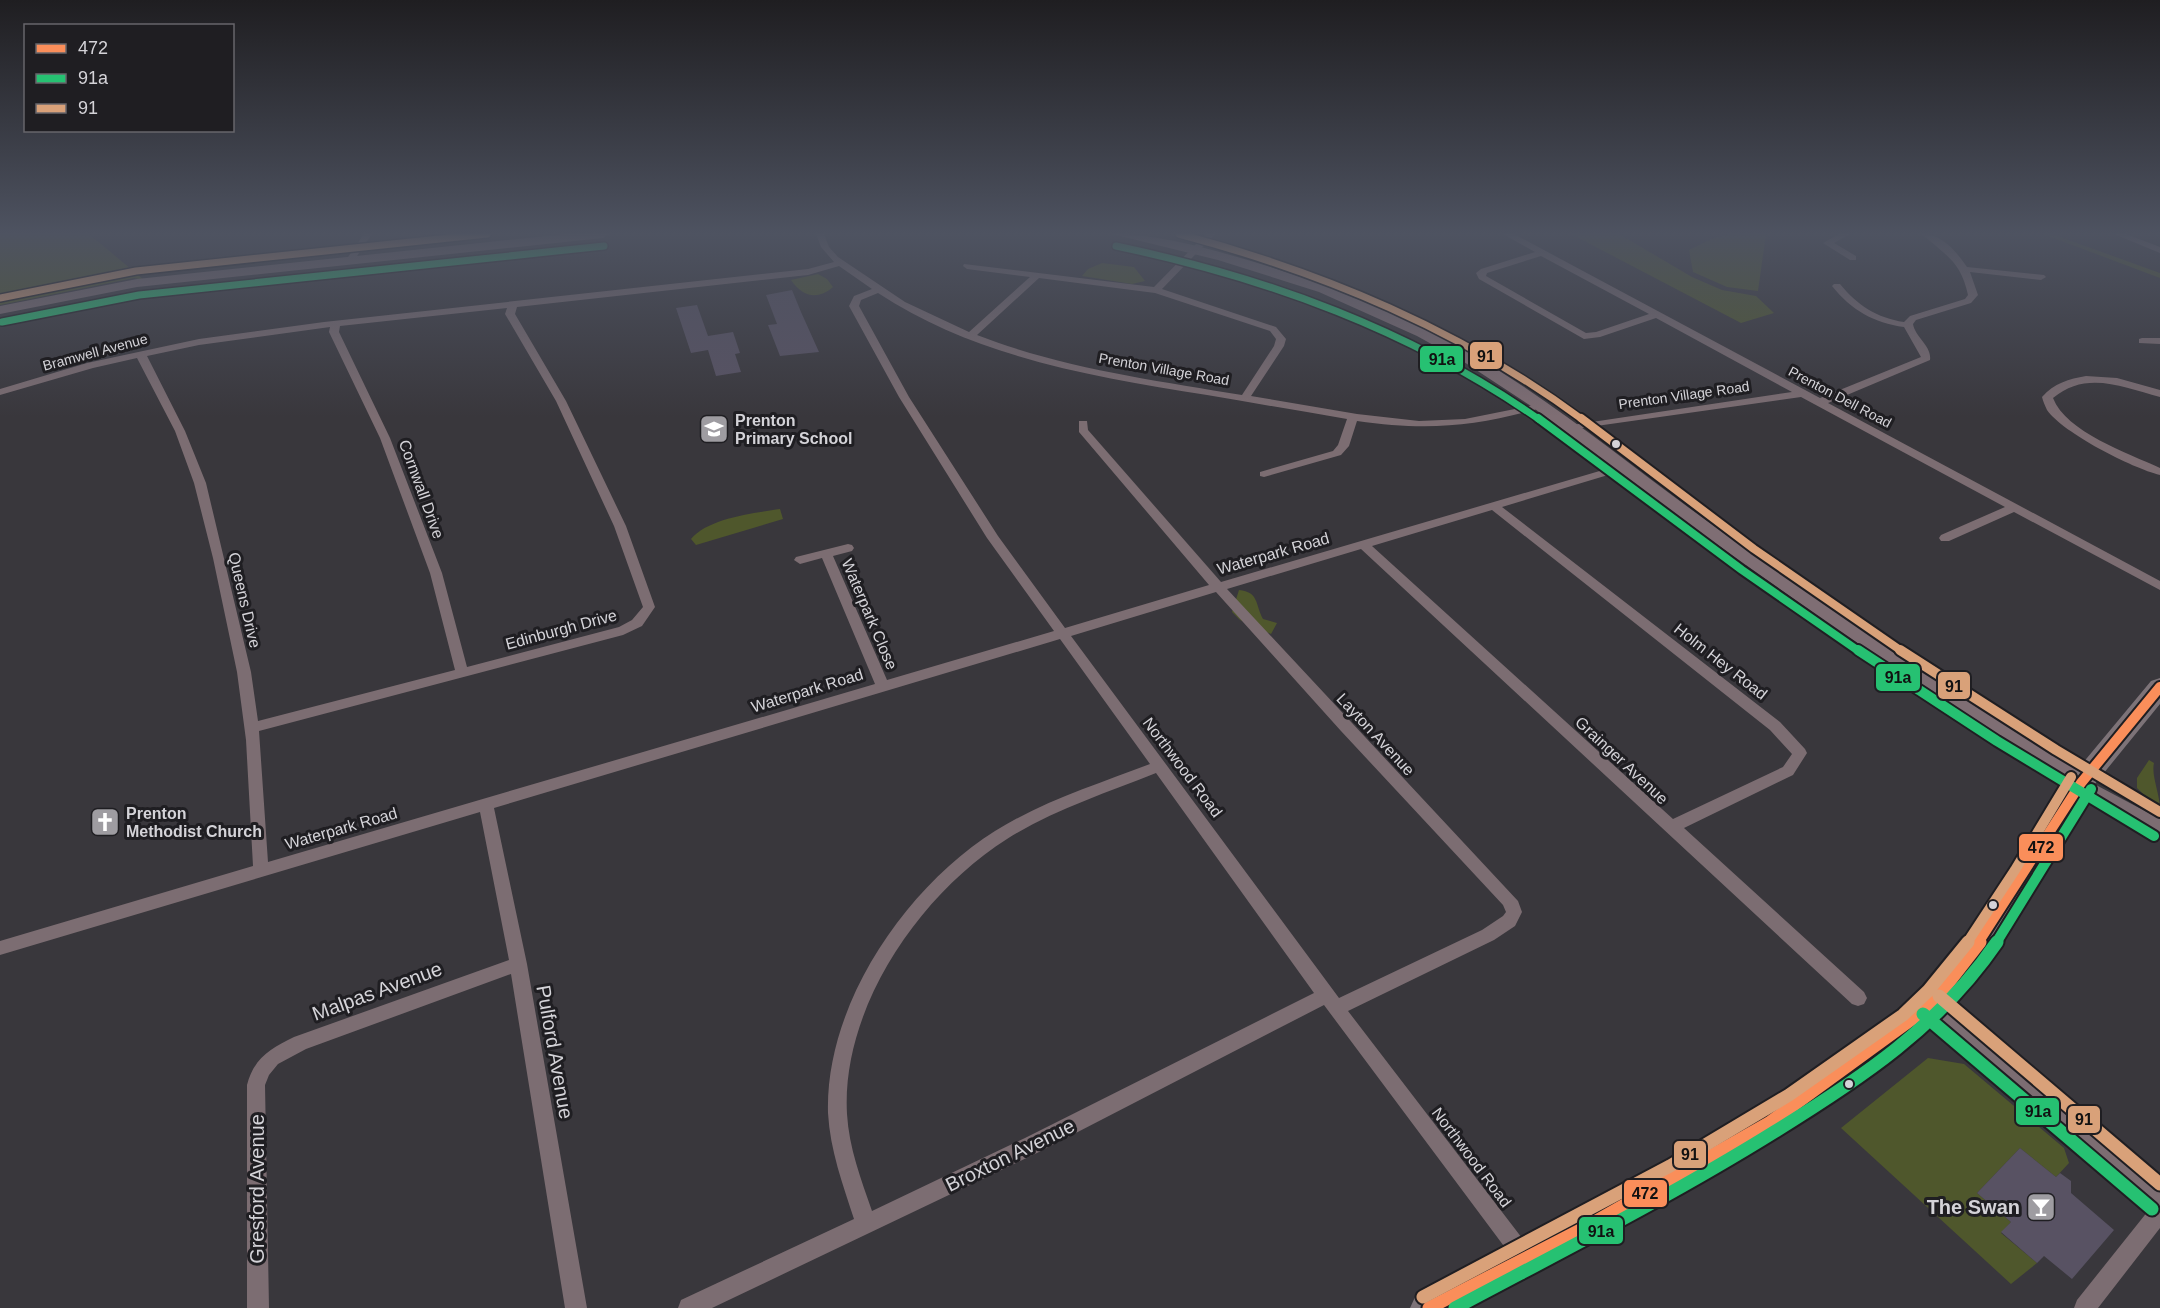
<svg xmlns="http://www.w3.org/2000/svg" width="2160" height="1308" viewBox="0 0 2160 1308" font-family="Helvetica,sans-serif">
  <rect width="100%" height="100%" fill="#39373c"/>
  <path fill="#4f572c" d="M0 234H89L144 280 134 278 0 305Z
    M1571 234H1619L1692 277 1722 290 1756 296 1774 313 1741 323Z
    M1730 234H1766L1758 291 1727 287 1693 272 1689 250 1711 239Z
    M2043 234H2052L2160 273V278Z
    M1102 263 1134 267 1145 281 1132 284 1082 276 1088 269Z
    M818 274 827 279 833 287C817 301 802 296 791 280Z
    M780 509 783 519 696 545 691 539C708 518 754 513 780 509Z
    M1239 590C1259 592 1255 604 1263 619L1277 623 1271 634 1240 620 1232 612Z
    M2149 760 2154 763C2151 776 2160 793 2160 810L2137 788V778Z
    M1928 1058 1964 1064 2064 1148 2069 1163 2056 1177 2020 1148 1977 1193 2011 1222 2001 1233 2037 1263 2011 1284 1841 1128Z"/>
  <path fill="#585263" d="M792 290 801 312 819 352 780 356 768 325 777 324 766 295Z
    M697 305 708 336 733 332 740 353 735 354 741 372 716 376 708 350 691 353 676 308Z
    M2020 1148 2056 1177 2060 1173 2071 1181V1193L2114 1230 2072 1279 2044 1256 2037 1263 2001 1232 2011 1222 1977 1193Z"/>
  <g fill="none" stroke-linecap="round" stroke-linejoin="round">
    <path fill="#7c6d72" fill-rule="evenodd" d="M364 234H372L353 262H347L346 260Z
      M816 234H824L829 247 838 257 905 302 969 332 1030 277 967 269 963 266 964 264 1154 287 1206 234H1215L1162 289 1276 327 1286 339 1284 346 1251 396 1357 414 1419 421 1465 419 1544 403V407C1476 427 1427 431 1357 421L1349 446 1341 455 1264 477 1260 476V472L1333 451 1338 445 1347 419C1300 411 1253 403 1207 395 1093 377 975 357 878 293L861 300 859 306 909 397 998 536 1065 628 1209 585 1079 432V421H1087L1088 430 1221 582 1620 465H1628V469L1502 507 1780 722 1805 749 1807 753 1793 775 1684 828 1864 992 1867 998 1864 1004 1858 1006 1852 1004 1361 549 1227 589 1518 901 1522 912 1515 926 1494 940 1348 1011 1532 1251 1535 1258 1532 1265 1525 1268 1518 1265 1324 1005 1039 1152 712 1308H678L681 1300 854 1219C843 1185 830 1150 828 1113 825 1004 906 887 995 831 1043 801 1098 784 1150 764L1060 639 494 808 527 964 587 1308H565L511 974 306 1049 278 1064 269 1075 265 1085 269 1308H247V1085C254 1058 270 1049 294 1037L509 960 480 812 0 955V941L253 866 246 740 237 672 213 558 194 483 175 431 137 358 93 368 0 395V389L87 363 199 339 324 322 808 269 834 262 821 247ZM839 266 872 289 854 296 849 306 899 397 987 538 1054 631 887 680 833 556 852 551 854 548 852 545 848 544 796 557 794 560 800 564 822 558 875 684 268 862 259 731 623 635 642 626 655 607 626 526 566 401 515 314 517 307 808 275ZM1039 278 1155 293 1270 331 1276 339 1274 346 1242 395C1153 380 1062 368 977 335ZM507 308 505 314 556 401 614 526 643 607 632 620 619 627 467 667 442 573 390 438 339 332 340 326ZM330 327 329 332 380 438 430 573 455 670 258 721 251 672 206 483 185 431 147 356 199 345ZM1492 510 1770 730 1792 754 1783 767 1673 819 1372 546ZM1216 592 1341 731 1503 905 1506 912 1503 916 1482 930 1339 998 1071 636ZM1156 773 1314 993 1025 1138 872 1211C861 1179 849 1148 847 1114 841 1008 920 894 1007 839 1053 810 1106 793 1156 773Z
      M1503 234H1514L1820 398 1921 357 1904 327C1874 323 1851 310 1832 286L1834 284H1840C1857 305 1877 318 1904 322L1910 316 1965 299 1968 295C1961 261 1945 255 1922 234 1942 234 1956 251 1967 267L2044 275 2046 277 2041 280 1970 272 1978 295 1971 303 1916 320 1913 324C1915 337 1932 346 1930 360L1828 403 2160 581V590L2014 512 1949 541H1941L1939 538 1941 535 2005 507 1801 397 1568 430V426L1572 425 1792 392 1656 318 1600 337 1584 339 1479 279 1476 273 1481 269 1535 252ZM1541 256 1649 314 1596 332 1586 333 1486 276 1487 273Z
      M1839 234H1850L1834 243 1856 256V260H1850L1823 243Z
      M2114 234H2126L2160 247V253Z
      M2142 338H2160V344L2139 343V339Z
      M2086 376 2117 378 2160 390V397C2123 387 2086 370 2053 398 2066 432 2128 453 2160 468V475C2132 468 2063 433 2047 410 2045 406 2043 401 2042 397 2054 383 2069 379 2086 376Z
      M2081 777 2160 819V832L2076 787 2073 783 2076 779Z
      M1931 997 1937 999 2160 1187V1228L2098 1308H2074L2077 1300 2152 1206 1925 1011 1922 1005 1925 999Z"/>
    <path fill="#7f6e74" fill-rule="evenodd" d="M566 234H609L603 238 137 287 0 314V306L137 279Z
      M1112 234C1159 234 1206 248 1251 261 1329 284 1405 315 1475 356 1563 408 1642 475 1725 534 1845 618 1965 699 2089 777L2092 783 2089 789 2081 791 2073 789 1829 624 1684 521 1531 406 1464 362 1417 336 1319 292 1218 260Z"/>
    <path fill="#7d7378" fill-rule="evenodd" d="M2160 678V704L2090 790 2001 937 1942 1015 1918 1035 1781 1135 1599 1240 1468 1308H1410L1416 1295 1573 1214 1757 1111 1920 995 1979 919 2072 776 2151 681Z"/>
    <g stroke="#1f1e22" stroke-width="14">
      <path id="bus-1-far1" d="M1978 943 2081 783 2160 687"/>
    </g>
    <g stroke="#1f1e22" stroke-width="17">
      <path id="bus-1" d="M1429 1308 1586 1227 1769 1123 1931 1005 1980 942"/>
    </g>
    <g stroke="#1f1e22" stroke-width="10">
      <path id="bus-2-far3" d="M1116 246C1268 278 1411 330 1540 420
        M2 322 139 295 604 246"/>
    </g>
    <g stroke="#1f1e22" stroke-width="12">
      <path id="bus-2-far2" d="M1538 418 1742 570 1860 652"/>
    </g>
    <g stroke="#1f1e22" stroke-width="14">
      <path id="bus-2-far1" d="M1858 650 1997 741 2154 836
        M1996 943 2091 789"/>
    </g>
    <g stroke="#1f1e22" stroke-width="17">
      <path id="bus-2" d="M1923 1014 2152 1209
        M1455 1308C1562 1251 1671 1196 1774 1132 1860 1079 1939 1027 1997 942"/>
    </g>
    <g stroke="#1f1e22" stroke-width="10">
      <path id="bus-3-far3" d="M1179 234C1324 273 1461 330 1583 420
        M0 298 136 271 487 234"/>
    </g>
    <g stroke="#1f1e22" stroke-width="12">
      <path id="bus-3-far2" d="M1581 418 1754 549 1903 652"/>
    </g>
    <g stroke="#1f1e22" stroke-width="14">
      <path id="bus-3-far1" d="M1900 650 2056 750 2160 812
        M1967 943 2015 870 2071 777"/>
    </g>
    <g stroke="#1f1e22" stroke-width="17">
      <path id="bus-3" d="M1939 996 2160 1184
        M1423 1297 1670 1166 1789 1095 1903 1015 1928 991 1968 942"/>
    </g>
    <use href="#bus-1-far1" stroke="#fa8e5a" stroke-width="10"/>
    <use href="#bus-1" stroke="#fa8e5a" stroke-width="13"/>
    <use href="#bus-2-far3" stroke="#26c172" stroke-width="7"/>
    <use href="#bus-2-far2" stroke="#26c172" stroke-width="8"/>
    <use href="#bus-2-far1" stroke="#26c172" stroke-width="10"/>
    <use href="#bus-2" stroke="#26c172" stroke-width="13"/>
    <use href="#bus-3-far3" stroke="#d9a179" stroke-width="7"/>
    <use href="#bus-3-far2" stroke="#d9a179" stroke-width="8"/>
    <use href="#bus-3-far1" stroke="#d9a179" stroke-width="10"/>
    <use href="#bus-3" stroke="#d9a179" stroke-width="13"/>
  </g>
  <linearGradient id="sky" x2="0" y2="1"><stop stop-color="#1f1e21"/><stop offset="0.56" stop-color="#4e5361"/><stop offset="1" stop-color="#4e5361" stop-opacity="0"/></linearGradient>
  <rect width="2160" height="417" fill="url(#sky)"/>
  <defs>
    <g id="school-square" transform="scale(1.5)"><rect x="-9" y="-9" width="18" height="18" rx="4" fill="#9e9ca1" stroke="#1f1e22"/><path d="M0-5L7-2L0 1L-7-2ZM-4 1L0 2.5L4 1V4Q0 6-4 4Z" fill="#fff"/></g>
    <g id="church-square" transform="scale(1.5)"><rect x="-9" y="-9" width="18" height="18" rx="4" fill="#9e9ca1" stroke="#1f1e22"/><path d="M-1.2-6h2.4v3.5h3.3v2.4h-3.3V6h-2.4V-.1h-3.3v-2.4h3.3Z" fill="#fff"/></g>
    <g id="bar-square" transform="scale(1.5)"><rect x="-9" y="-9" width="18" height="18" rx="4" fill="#9e9ca1" stroke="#1f1e22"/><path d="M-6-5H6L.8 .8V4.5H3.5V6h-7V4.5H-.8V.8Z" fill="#fff"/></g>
  </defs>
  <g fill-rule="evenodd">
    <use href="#school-square" x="714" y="429"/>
    <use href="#church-square" x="105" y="822"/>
    <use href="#bar-square" x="2041" y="1207"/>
  </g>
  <g fill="#d4d3d8" stroke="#1f1e22" stroke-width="2">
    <circle cx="1616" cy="444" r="5"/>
    <circle cx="1993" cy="905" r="5"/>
    <circle cx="1849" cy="1084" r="5"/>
  </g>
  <g text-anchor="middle" stroke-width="6" stroke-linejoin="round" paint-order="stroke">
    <g font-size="14" fill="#d4d3d8" stroke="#1f1e22">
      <text transform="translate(95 352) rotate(-15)" y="5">Bramwell Avenue</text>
      <text transform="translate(1164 369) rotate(10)" y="5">Prenton Village Road</text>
      <text transform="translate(1684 395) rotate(-8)" y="5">Prenton Village Road</text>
      <text transform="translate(1840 397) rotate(28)" y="5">Prenton Dell Road</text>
    </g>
    <g font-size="16" font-weight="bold" fill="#d4d3d8" stroke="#1f1e22" text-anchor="start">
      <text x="735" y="426">Prenton<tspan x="735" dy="18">Primary School</tspan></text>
      <text x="126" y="819">Prenton<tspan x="126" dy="18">Methodist Church</tspan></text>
    </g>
    <g font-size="16" fill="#d4d3d8" stroke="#1f1e22">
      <text transform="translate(422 489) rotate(70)" y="6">Cornwall Drive</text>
      <text transform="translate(1273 553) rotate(-16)" y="6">Waterpark Road</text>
      <text transform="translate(245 600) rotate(77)" y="6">Queens Drive</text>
      <text transform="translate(870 614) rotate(67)" y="6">Waterpark Close</text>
      <text transform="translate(561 629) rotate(-15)" y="6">Edinburgh Drive</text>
      <text transform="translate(1721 661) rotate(38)" y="6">Holm Hey Road</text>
      <text transform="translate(807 690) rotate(-17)" y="6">Waterpark Road</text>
      <text transform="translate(1376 734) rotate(47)" y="6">Layton Avenue</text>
      <text transform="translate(1622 760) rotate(43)" y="6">Grainger Avenue</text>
      <text transform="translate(1183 767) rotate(53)" y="6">Northwood Road</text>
      <text transform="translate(341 828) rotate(-16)" y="6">Waterpark Road</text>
      <text transform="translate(1472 1157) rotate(53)" y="6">Northwood Road</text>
    </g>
    <g font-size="20" fill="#d4d3d8" stroke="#1f1e22">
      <text transform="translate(377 991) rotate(-20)" y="7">Malpas Avenue</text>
      <text transform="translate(555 1052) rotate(80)" y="7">Pulford Avenue</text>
      <text transform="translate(1010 1155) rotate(-26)" y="7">Broxton Avenue</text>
      <text transform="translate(257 1189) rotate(-90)" y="7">Gresford Avenue</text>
    </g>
    <g font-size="20" font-weight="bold" fill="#d4d3d8" stroke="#1f1e22" text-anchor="end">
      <text x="2020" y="1214">The Swan</text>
    </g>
  </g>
  <g stroke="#1f1e22" stroke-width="2">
    <rect x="1469" y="341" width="34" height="29" rx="6" fill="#d9a179"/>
    <rect x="1419" y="345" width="45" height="28" rx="6" fill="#26c172"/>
    <rect x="1875" y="663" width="46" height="29" rx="6" fill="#26c172"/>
    <rect x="1937" y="671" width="34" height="29" rx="6" fill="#d9a179"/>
    <rect x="2018" y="833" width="46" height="29" rx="6" fill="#fa8e5a"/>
    <rect x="2015" y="1097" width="45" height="29" rx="6" fill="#26c172"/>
    <rect x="2067" y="1105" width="34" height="29" rx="6" fill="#d9a179"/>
    <rect x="1673" y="1140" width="34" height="29" rx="6" fill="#d9a179"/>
    <rect x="1623" y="1179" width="45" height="29" rx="6" fill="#fa8e5a"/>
    <rect x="1578" y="1216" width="46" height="29" rx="6" fill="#26c172"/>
  </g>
  <g font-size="16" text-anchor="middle" font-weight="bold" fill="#111">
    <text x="1486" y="362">91</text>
    <text x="1442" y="365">91a</text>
    <text x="1898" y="683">91a</text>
    <text x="1954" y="692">91</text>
    <text x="2041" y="853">472</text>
    <text x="2038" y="1117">91a</text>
    <text x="2084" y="1125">91</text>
    <text x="1690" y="1160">91</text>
    <text x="1645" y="1199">472</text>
    <text x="1601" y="1237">91a</text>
  </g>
  <rect x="24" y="24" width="210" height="108" fill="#1f1e22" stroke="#67666b" stroke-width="1.5"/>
  <rect x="36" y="44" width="30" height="9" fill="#fa8e5a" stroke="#67666b" stroke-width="1.5"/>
  <text x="78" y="54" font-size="18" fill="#d4d3d8">472</text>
  <rect x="36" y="74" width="30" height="9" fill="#26c172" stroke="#67666b" stroke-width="1.5"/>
  <text x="78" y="84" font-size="18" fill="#d4d3d8">91a</text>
  <rect x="36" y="104" width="30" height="9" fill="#d9a179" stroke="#67666b" stroke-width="1.5"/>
  <text x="78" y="114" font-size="18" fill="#d4d3d8">91</text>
</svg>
